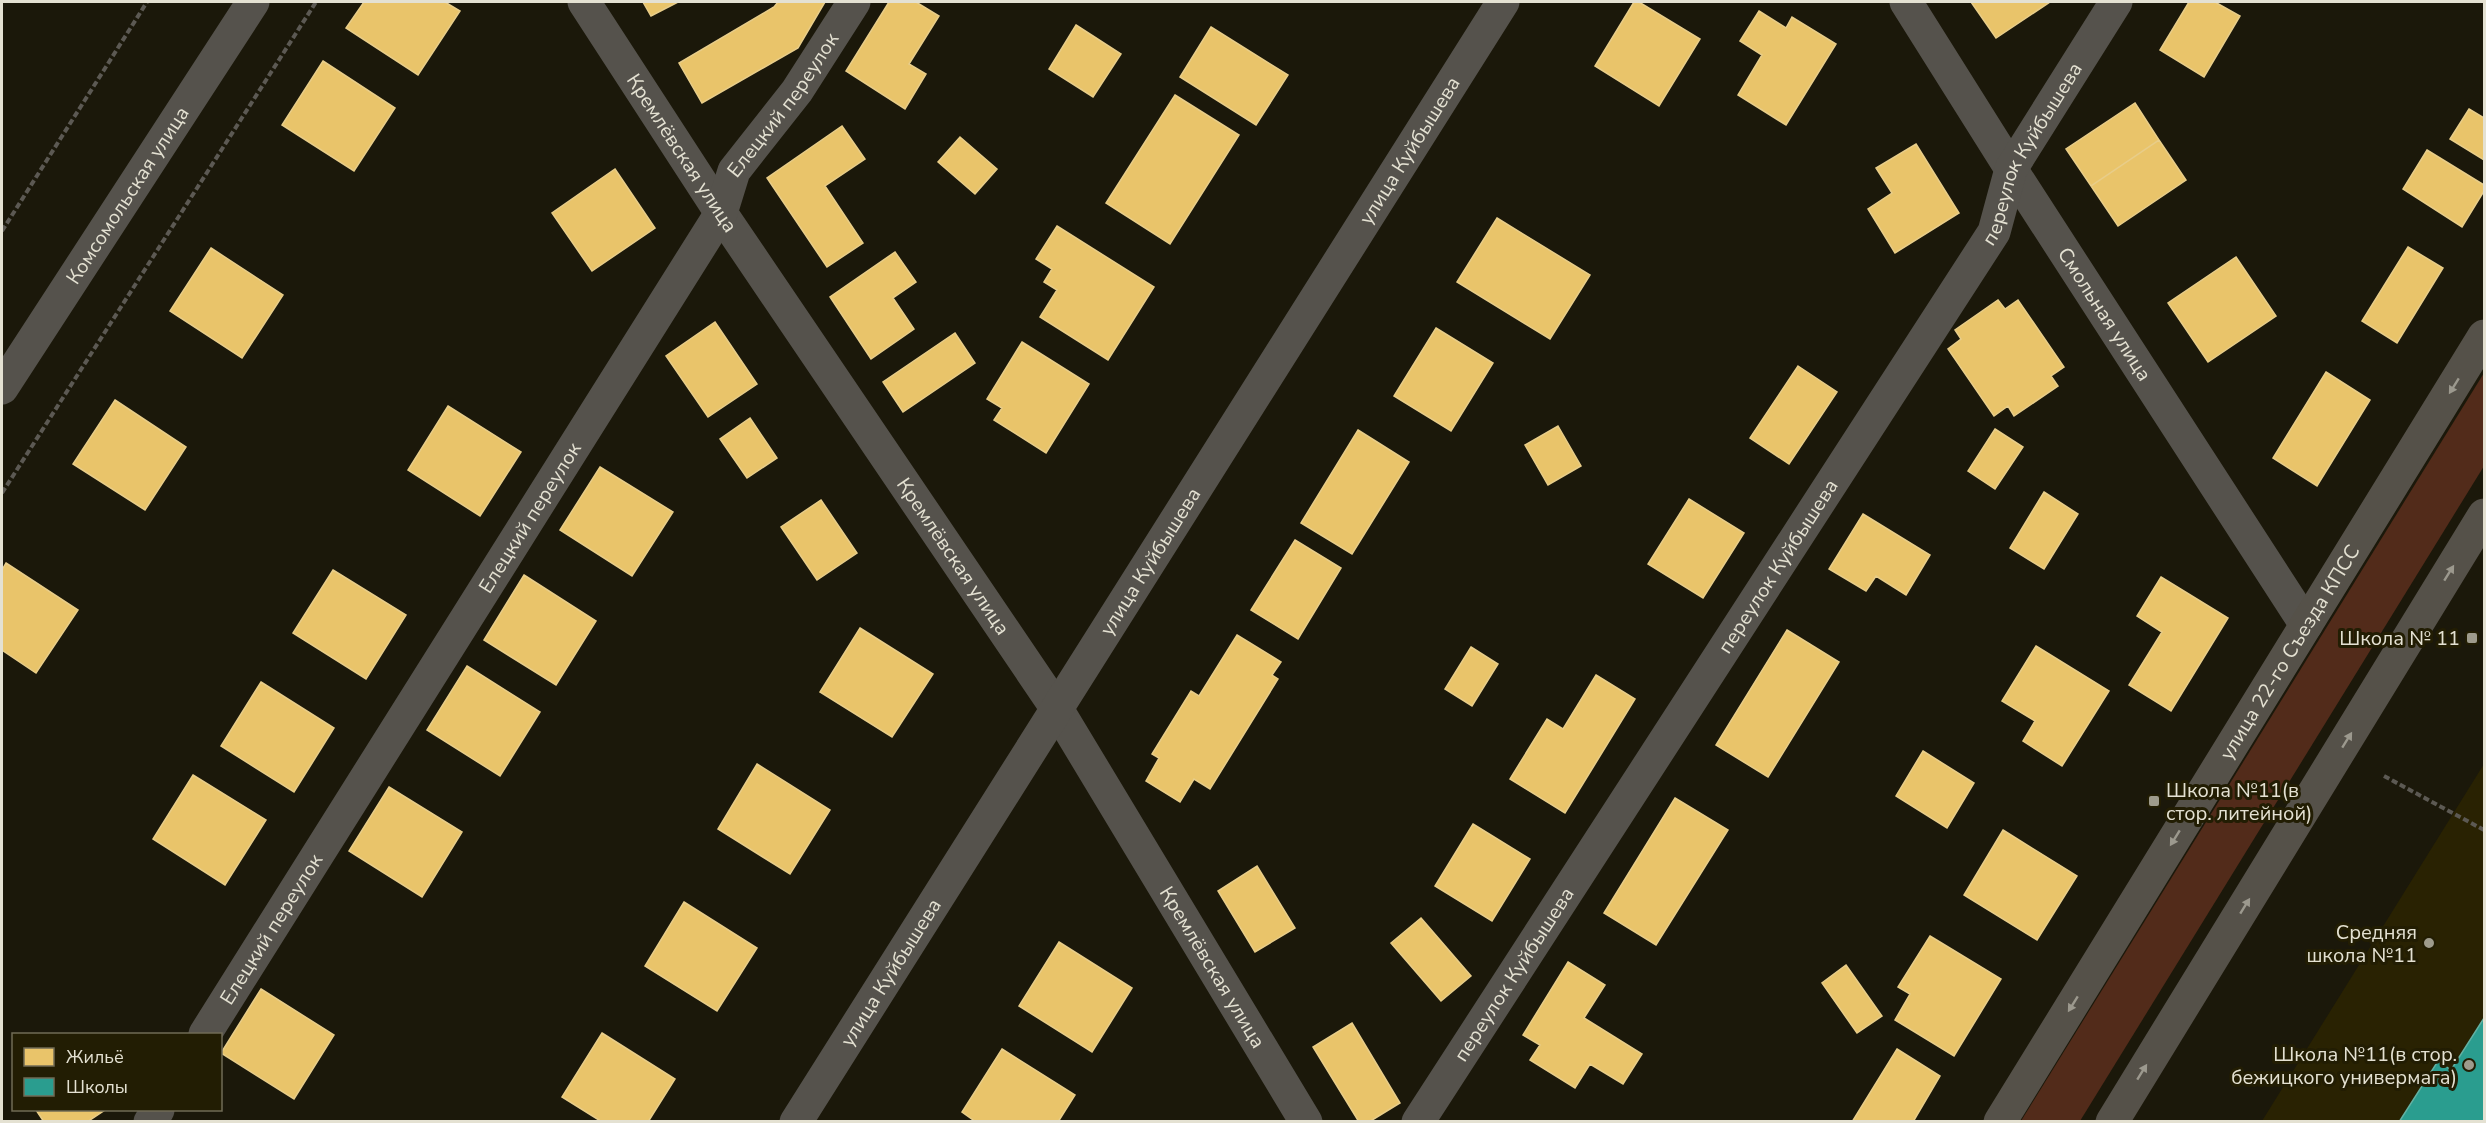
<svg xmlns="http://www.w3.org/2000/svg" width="2486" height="1123" viewBox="0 0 2486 1123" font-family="'Nunito Sans',sans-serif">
  <rect width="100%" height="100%" fill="#1b180a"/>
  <path fill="#292202" d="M2484 764V1121H2262Z"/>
  <path fill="#522b1a" d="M2484 373V466L2080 1121H2021Z"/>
  <path fill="#e9c46a" stroke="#e8cd89" stroke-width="1.5" d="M364 2H445L460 11 418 75 346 28Z
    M643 2H678L651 16Z
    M778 2H825L798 48 702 103 679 63 774 7Z
    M889 2H916L939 16 909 64 926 74 905 109 846 71Z
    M1634 2H1639L1700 39 1659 106 1595 66Z
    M1971 2H2050L1996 38Z
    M2189 2H2215L2240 16 2204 77 2160 50Z
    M1759 11 1786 28 1792 17 1836 44 1786 125 1738 95 1762 55 1740 41Z
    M1076 25 1121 54 1093 97 1049 69Z
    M1211 27 1288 75 1256 125 1180 77Z
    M323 61 395 108 354 171 282 125Z
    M1175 95 1239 135 1170 244 1106 203Z
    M2135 103 2159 140 2091 186 2066 149Z
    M2469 109 2484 118V116V160L2450 139Z
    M842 126 865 159 825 186 863 243 827 267 767 178Z
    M960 137 997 169 975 194 938 162Z
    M2159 140 2186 180 2118 226 2091 186Z
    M1916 144 1959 213 1895 253 1868 209 1892 193 1876 168Z
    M2427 150 2484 185V191L2462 227 2403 189Z
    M615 169 655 228 592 271 552 213Z
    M1497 218 1590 275 1550 339 1457 282Z
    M1057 226 1154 287 1108 360 1040 317 1057 290 1044 282 1052 269 1036 259Z
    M2408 247 2443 268 2397 343 2362 321Z
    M211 248 283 295 242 358 170 311Z
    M895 252 916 282 893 298 914 329 871 359 830 297Z
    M2236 257 2276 316 2208 362 2168 303Z
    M1998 300 2005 309 2018 300 2064 367 2051 376 2058 386 2014 416 2008 406 1994 416 1948 349 1961 339 1955 330Z
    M715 322 757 384 708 417 666 356Z
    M1436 328 1493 363 1451 431 1394 396Z
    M955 333 975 363 903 412 883 382Z
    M1022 342 1089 384 1046 453 994 420 1002 408 987 399Z
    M1798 366 1837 392 1789 464 1750 438Z
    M2326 372 2370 400 2317 486 2273 458Z
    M115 400 186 447 145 510 73 464Z
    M448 406 521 452 480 516 408 470Z
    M750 418 777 458 747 478 720 439Z
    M1558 426 1581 466 1548 485 1525 445Z
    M1995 429 2023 447 1995 489 1968 471Z
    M1358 430 1409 462 1352 554 1301 523Z
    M600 467 673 512 632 576 560 530Z
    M2044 492 2078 514 2044 569 2010 548Z
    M1689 499 1744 533 1703 598 1648 564Z
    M821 500 857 553 817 580 781 527Z
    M1863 514 1930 555 1906 595 1876 576 1866 591 1829 569Z
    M1295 540 1341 568 1298 639 1251 610Z
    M6 563 78 610 36 673 2 650V570Z
    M333 570 406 615 366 679 293 633Z
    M524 575 596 621 556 685 484 640Z
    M2161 577 2228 618 2171 711 2129 685 2162 632 2137 616Z
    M860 628 933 674 892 737 820 692Z
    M1787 630 1839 662 1768 777 1716 745Z
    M1237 635 1281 662 1272 675 1278 679 1210 789 1194 779 1180 802 1146 781 1159 758 1152 754 1191 691 1199 696Z
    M2036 646 2109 691 2062 766 2023 741 2035 721 2002 701Z
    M1471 647 1498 664 1472 706 1445 689Z
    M467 666 540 712 500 776 427 730Z
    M1596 675 1635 699 1565 813 1510 779 1547 719 1563 729Z
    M261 682 334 728 294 792 221 746Z
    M1923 751 1974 783 1947 828 1896 796Z
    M757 764 830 810 790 874 718 829Z
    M193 775 266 820 225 885 153 839Z
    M389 787 462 832 422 897 349 851Z
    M1675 798 1728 830 1656 945 1604 913Z
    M1473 824 1530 859 1492 921 1435 886Z
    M2003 830 2077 876 2037 940 1964 895Z
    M1257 866 1295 928 1255 952 1218 891Z
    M684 902 757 948 717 1011 645 966Z
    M1421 918 1471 976 1441 1001 1391 943Z
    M1930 936 2001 979 1954 1056 1895 1020 1910 994 1898 987Z
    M1059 942 1132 988 1092 1052 1019 1006Z
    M1568 962 1605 985 1584 1018 1642 1054 1623 1084 1590 1064 1575 1088 1530 1060 1540 1045 1523 1035Z
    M1846 965 1882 1016 1857 1033 1822 983Z
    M261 989 334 1035 294 1099 221 1053Z
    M1352 1023 1400 1103 1369 1122H1359L1313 1047Z
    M602 1033 675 1079 648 1122H602L562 1097Z
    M1002 1049 1075 1095 1058 1122H976L962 1112Z
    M1897 1049 1940 1076 1913 1122H1852Z
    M36 1110H105L87 1122H44Z"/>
  <path fill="#2a9d8f" stroke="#62b1a3" stroke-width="1.5" d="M2484 1018V1122H2399L2438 1061 2451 1070Z"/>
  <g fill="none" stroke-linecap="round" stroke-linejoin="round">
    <path stroke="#5c5953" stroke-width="4" stroke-dasharray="6 3" stroke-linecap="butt" d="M2 231 147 2
      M2 493 316 2
      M2384 776 2484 830"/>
    <g stroke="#55524c" stroke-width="33">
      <path id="s1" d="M584 2 721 213 1057 709 1306 1122"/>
      <path id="s2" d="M1906 2 2011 169 2306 625"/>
      <path id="s3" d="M2 388 253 2"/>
      <path id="s4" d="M205 1034 721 213 734 171 797 91 854 2"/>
      <path d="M150 1122 158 1110"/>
      <path id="s5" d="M796 1122 1503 2"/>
      <path id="s6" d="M1418 1122 1994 232 2011 169 2116 2"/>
    </g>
    <g stroke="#555149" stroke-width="33">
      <path id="s7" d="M2000 1122 2484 336"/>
      <path d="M2112 1122 2484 515"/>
    </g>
  </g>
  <defs><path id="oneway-solid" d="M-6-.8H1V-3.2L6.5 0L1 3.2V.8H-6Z" transform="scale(1.5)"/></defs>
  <g fill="#9c998e">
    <use href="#oneway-solid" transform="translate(2454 386) rotate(122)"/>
    <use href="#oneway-solid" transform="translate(2449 573) rotate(-58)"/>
    <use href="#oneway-solid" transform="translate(2347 740) rotate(-58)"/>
    <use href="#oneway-solid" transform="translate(2175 838) rotate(122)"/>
    <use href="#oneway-solid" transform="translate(2245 906) rotate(-58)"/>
    <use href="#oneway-solid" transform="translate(2073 1004) rotate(122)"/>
    <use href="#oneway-solid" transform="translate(2142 1072) rotate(-58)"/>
  </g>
  <g fill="#9e9b8c" stroke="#221d03" stroke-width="2">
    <rect x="2466" y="632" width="12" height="12" rx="3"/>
    <rect x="2148" y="795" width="12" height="12" rx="3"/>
    <circle cx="2429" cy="943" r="6"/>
    <circle cx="2469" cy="1065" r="6"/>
  </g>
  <g text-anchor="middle" stroke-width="6" stroke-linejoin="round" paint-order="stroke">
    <g font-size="20" fill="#e4e1d2" stroke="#221d03">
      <text dy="7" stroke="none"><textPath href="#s4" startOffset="1096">Елецкий переулок</textPath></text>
      <text dy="7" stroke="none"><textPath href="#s5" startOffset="1149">улица Куйбышева</textPath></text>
      <text dy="7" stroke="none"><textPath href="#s1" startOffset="180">Кремлёвская улица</textPath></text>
      <text dy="7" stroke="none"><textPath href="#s6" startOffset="1148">переулок Куйбышева</textPath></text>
      <text dy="7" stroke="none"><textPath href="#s3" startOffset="230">Комсомольская улица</textPath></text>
      <text dy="7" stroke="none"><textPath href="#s2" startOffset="370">Смольная улица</textPath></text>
      <text dy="7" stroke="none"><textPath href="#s4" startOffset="610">Елецкий переулок</textPath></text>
      <text dy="7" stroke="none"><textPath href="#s1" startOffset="666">Кремлёвская улица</textPath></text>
      <text dy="7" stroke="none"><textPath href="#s5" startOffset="663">улица Куйбышева</textPath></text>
      <text dy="7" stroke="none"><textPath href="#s6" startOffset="662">переулок Куйбышева</textPath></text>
      <text dy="7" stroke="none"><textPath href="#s7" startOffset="552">улица 22-го Съезда КПСС</textPath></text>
      <text dy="7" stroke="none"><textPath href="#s4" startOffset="124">Елецкий переулок</textPath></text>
      <text dy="7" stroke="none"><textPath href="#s1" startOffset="1152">Кремлёвская улица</textPath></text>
      <text dy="7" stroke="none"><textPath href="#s5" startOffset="177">улица Куйбышева</textPath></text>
      <text dy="7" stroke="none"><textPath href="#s6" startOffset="176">переулок Куйбышева</textPath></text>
    </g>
    <g font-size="20" fill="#e4e1d2" stroke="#221d03" text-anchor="end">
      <text x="2460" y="645">Школа № 11</text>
      <text x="2166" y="797" text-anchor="start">Школа №11(в<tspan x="2166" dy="23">стор. литейной)</tspan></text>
      <text x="2417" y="939">Средняя<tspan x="2417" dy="23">школа №11</tspan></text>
      <text x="2457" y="1061">Школа №11(в стор.<tspan x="2457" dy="23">бежицкого универмага)</tspan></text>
    </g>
  </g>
  <rect width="2486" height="1123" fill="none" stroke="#e4e1d2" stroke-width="6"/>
  <rect x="12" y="1033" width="210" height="78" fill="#221d03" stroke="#706b56" stroke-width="1.5"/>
  <rect x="24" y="1048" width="30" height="18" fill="#e9c46a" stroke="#706b56" stroke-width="1.5"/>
  <text x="66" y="1063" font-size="18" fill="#e4e1d2">Жильё</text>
  <rect x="24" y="1078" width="30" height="18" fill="#2a9d8f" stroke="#706b56" stroke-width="1.5"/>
  <text x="66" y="1093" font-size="18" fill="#e4e1d2">Школы</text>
</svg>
